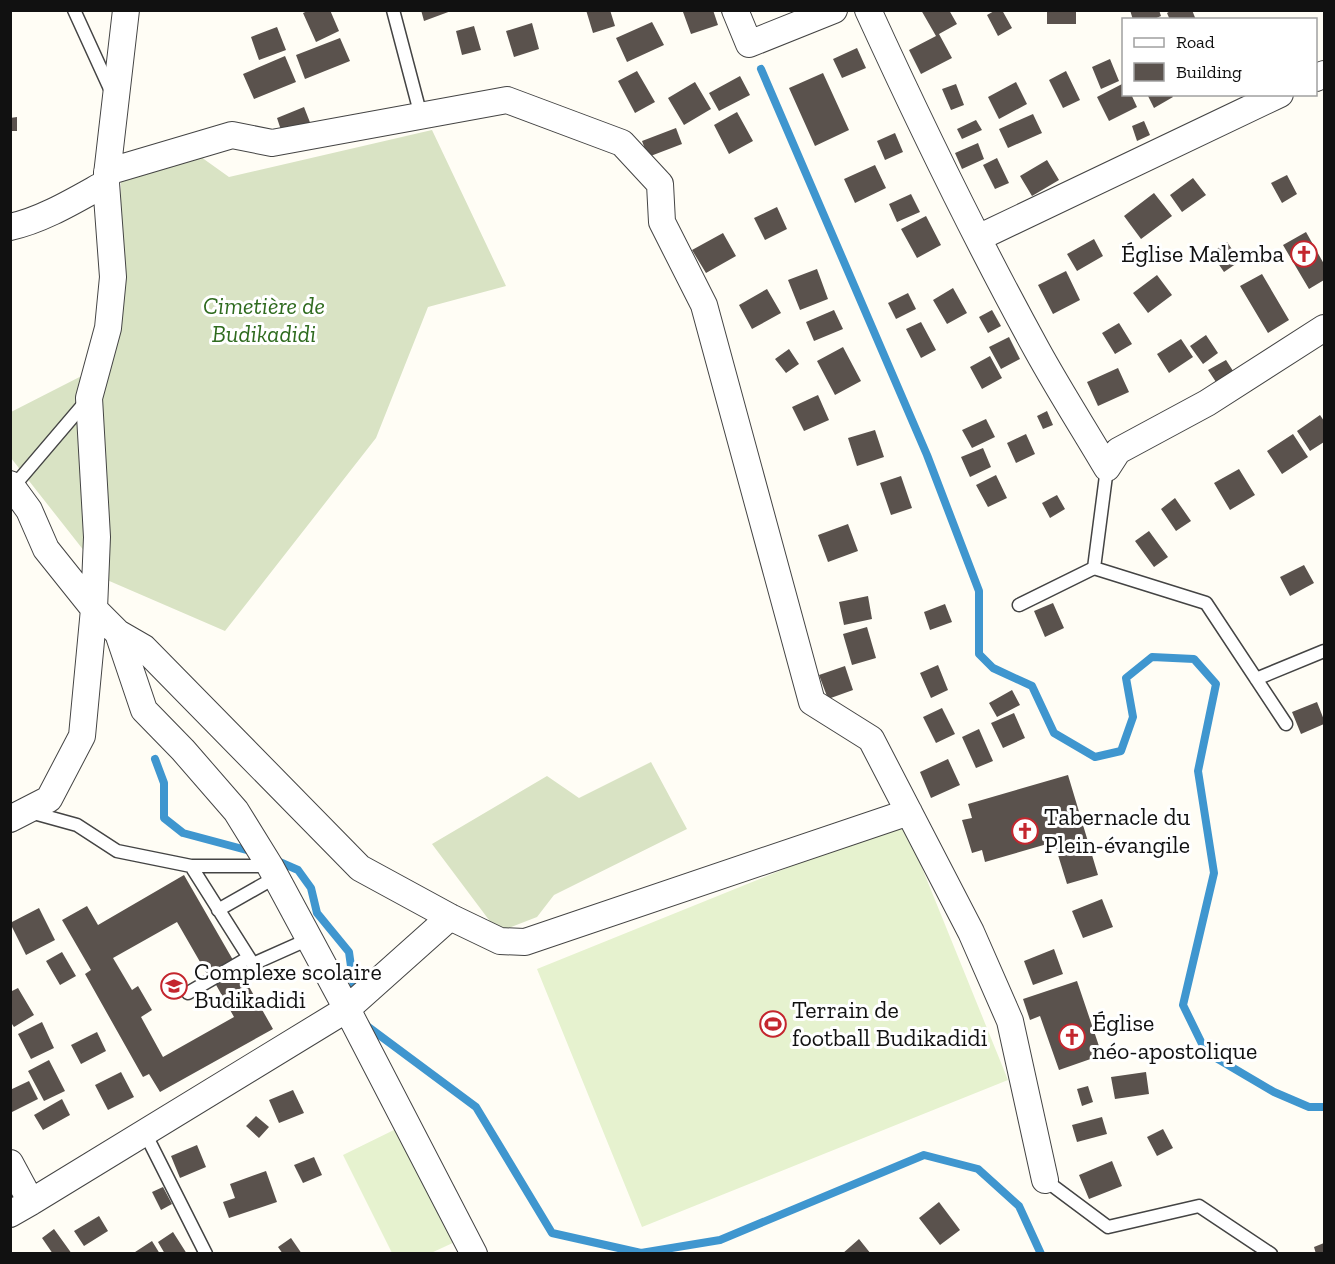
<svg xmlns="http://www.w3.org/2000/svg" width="1335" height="1264" viewBox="0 0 1335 1264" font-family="'Zilla Slab',serif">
  <rect width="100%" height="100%" fill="#fffdf5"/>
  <path fill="#d9e3c4" d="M432 130 506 286 428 307 376 438 225 631 107 580 11 458V412L107 363 117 320 121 179 201 157 229 177Z
    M651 762 687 829 554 895 537 917 498 932 432 844 547 776 579 798Z"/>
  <path fill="#e6f2cf" d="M903 821 1008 1080 642 1227 537 969Z
    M400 1127 457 1241 431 1253H392L343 1155Z"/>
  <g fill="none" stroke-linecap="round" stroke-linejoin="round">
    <path stroke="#3f96cf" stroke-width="8" d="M761 69 927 455 979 591V654L993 668 1032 686 1054 733 1095 757 1121 751 1133 717 1126 678 1152 657 1194 659 1216 684 1198 771 1214 873 1183 1005 1206 1052 1274 1092 1309 1107H1324
      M155 759 164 783V818L183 833 254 852
      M275 860 298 870 311 888 317 913 349 952 355 995
      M366 1024 367 1026 476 1107 552 1233 641 1253 720 1240 924 1155 978 1169 1019 1206 1041 1254"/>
  </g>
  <path fill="#5a524d" d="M310 10H330L339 31 316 42 303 13Z
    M421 10H451V11L424 21Z
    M586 10H610L615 26 593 33Z
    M686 10H713L718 25 691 34 683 12Z
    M921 10H949L957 24 939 34 952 58 921 74 909 50 936 36Z
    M996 10H1002L1012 28 998 36 987 15Z
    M1047 10H1076V24H1047Z
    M1130 10H1159L1161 16 1152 20H1133Z
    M1172 10H1192L1196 20H1170L1167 13Z
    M652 22 664 45 627 62 616 38Z
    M532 23 539 49 514 57 506 31Z
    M474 26 481 50 462 55 456 31Z
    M277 27 286 50 259 60 251 37Z
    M340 38 350 61 305 79 296 55Z
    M857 48 866 68 842 78 833 59Z
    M285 56 296 82 254 99 243 74Z
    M1110 59 1119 81 1101 89 1092 67Z
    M637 71 655 102 635 113 618 81Z
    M1066 71 1080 100 1063 108 1049 80Z
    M823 73 849 130 815 146 789 88Z
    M740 76 750 95 719 111 709 93Z
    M695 82 711 109 684 125 668 98Z
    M1016 82 1027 104 999 119 988 97Z
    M1124 83V94H1131L1137 107 1109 121 1097 97Z
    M956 84 964 105 951 110 942 89Z
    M1147 94H1171L1173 97 1154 108Z
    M304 107 311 125 283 136 277 118Z
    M737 112 753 141 729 154 714 125Z
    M1033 114 1042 133 1008 148 999 129Z
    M17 117V131H10V118Z
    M976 120 982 130 962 139 957 129Z
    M1144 121 1150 135 1137 141 1132 126Z
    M676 128 682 144 648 157 642 141Z
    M895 133 903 152 885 160 877 141Z
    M978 143 984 159 962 169 955 153Z
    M997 158 1009 183 995 189 983 165Z
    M1047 160 1059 180 1032 196 1020 176Z
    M875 165 886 188 855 203 844 179Z
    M1287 175 1297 194 1282 203 1271 183Z
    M1193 178 1206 195 1182 212 1170 195Z
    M1154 193 1172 216 1141 239 1124 216Z
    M911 194 920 212 897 222 889 204Z
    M777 207 787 229 765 240 754 218Z
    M926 216 941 245 917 258 901 229Z
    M1306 232 1324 264V280L1309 289 1283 245Z
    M723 233 736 256 706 273 692 250Z
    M1094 239 1103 256 1077 271 1067 254Z
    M1227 242 1240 261 1224 272 1211 253Z
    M817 269 828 299 800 310 788 280Z
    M1066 271 1080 300 1053 314 1038 285Z
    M1262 274 1289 320 1268 333 1240 286Z
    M1157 275 1172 295 1148 313 1133 293Z
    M953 288 967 313 947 324 933 300Z
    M767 289 781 313 752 329 739 305Z
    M908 293 916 309 896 319 888 303Z
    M834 310 843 329 814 341 806 322Z
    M992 310 1001 326 988 333 979 317Z
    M921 322 936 350 921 358 906 329Z
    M1119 323 1132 344 1115 354 1102 333Z
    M1206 335 1218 353 1203 364 1190 346Z
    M1009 337 1020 359 1001 369 989 347Z
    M1181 339 1193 357 1169 373 1157 354Z
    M843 347 861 381 835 395 817 361Z
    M789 349 799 364 786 373 775 359Z
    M990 356 1002 378 982 389 970 367Z
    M1226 360 1235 374 1218 385 1208 370Z
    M1118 368 1129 392 1098 406 1087 382Z
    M818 395 829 420 804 431 792 407Z
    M1047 411 1053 425 1043 429 1037 416Z
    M1320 415 1324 421V442L1310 451 1297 431Z
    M986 419 995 437 972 448 962 430Z
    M875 430 884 457 857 466 848 438Z
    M1026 434 1035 454 1016 463 1007 443Z
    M1293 434 1308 457 1282 474 1267 451Z
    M983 448 991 467 970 477 961 457Z
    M1239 469 1255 495 1230 510 1214 483Z
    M996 475 1007 498 988 507 976 485Z
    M901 476 912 508 891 515 880 483Z
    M1057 495 1065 509 1050 518 1042 503Z
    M1175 498 1191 521 1176 531 1161 509Z
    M848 524 858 551 828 562 818 535Z
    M1149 531 1168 557 1154 567 1135 541Z
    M1304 565 1314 583 1290 596 1280 577Z
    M868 596 872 619 844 625 839 602Z
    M1053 603 1064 628 1045 637 1034 611Z
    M945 604 952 622 930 630 924 612Z
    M867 627 876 658 852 665 843 634Z
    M938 665 948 690 931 698 920 673Z
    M845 666 853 690 828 699 819 675Z
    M1012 690 1020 705 997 717 989 703Z
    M1317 702 1324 720V724L1301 734 1292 712Z
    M942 708 955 734 936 743 923 717Z
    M1014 713 1025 738 1003 748 991 723Z
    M979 729 993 761 976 768 962 737Z
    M948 759 960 785 931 798 920 772Z
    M1068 775 1098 875 1067 884 1054 842 985 862 982 850 972 853 962 820 972 818 968 804Z
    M184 875 233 960 207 974 177 922 113 958 132 990 138 986 152 1010 141 1017 163 1057 234 1017 215 983 239 969 273 1029 160 1092 149 1074 143 1077 85 974 91 970 62 920 87 906 98 925Z
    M1102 899 1113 927 1083 938 1072 911Z
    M39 908 55 940 26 955 10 923Z
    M1054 949 1063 974 1033 985 1024 961Z
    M62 952 76 976 60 985 46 961Z
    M1077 981 1102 1055 1059 1070 1040 1016 1030 1020 1023 999Z
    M18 988 34 1015 14 1027 10 1021V992Z
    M42 1022 54 1048 31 1059 18 1034Z
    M97 1032 106 1051 81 1064 71 1045Z
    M49 1060 65 1091 44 1101 28 1071Z
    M121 1072 134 1097 108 1110 95 1085Z
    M1146 1072 1149 1094 1115 1099 1111 1077Z
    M29 1081 38 1099 10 1113V1090Z
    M1088 1086 1093 1102 1082 1106 1077 1089Z
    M293 1090 304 1113 279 1123 269 1100Z
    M62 1099 70 1115 43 1130 34 1115Z
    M256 1116 269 1127 259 1138 246 1126Z
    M1102 1117 1107 1134 1077 1142 1072 1125Z
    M1163 1129 1173 1148 1157 1156 1147 1137Z
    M197 1145 206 1167 180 1178 171 1156Z
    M314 1157 322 1175 303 1183 294 1165Z
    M1112 1161 1122 1186 1089 1199 1079 1175Z
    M266 1171 277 1202 229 1218 223 1202 235 1198 230 1184Z
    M163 1187 172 1204 161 1210 152 1192Z
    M939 1202 960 1230 940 1245 919 1218Z
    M99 1216 108 1231 84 1246 74 1231Z
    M54 1229 72 1254H53L42 1238Z
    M173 1232 187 1254H165L158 1242Z
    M291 1238 302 1254H283L278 1247Z
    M859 1239 871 1254H842Z
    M152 1241 160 1254H132Z
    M1324 1243V1254H1316L1314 1247Z"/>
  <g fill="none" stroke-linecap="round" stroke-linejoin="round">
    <g stroke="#444" stroke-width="15">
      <path id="lane" d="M74 10 111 91
        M393 10 421 116
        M13 487 88 399
        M1094 568 1206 603 1286 724
        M1019 605 1094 568 1107 468
        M1256 679 1324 651
        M30 812 77 825 117 851 191 866H270
        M191 866 253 964 309 939
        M218 910 276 877
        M188 993 248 958
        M145 1133 206 1254
        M1045 1180 1108 1227 1199 1206 1271 1254"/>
    </g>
    <g stroke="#444" stroke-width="28">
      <path id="street" d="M735 10 749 44 834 10
        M868 10C921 126 976 239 1037 350 1059 390 1084 429 1107 468L1118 451 1207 403 1324 328
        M1316 78 1324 74
        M107 172 232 135 272 143 507 100 622 143 660 184 662 222 704 305 812 702 871 739 971 932 1010 1021 1045 1180
        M10 227C43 220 77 199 106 183L126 10
        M978 238 1280 94
        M10 484 29 510 46 549 94 609 118 633 144 648 360 868 450 917 500 941 525 942 909 812
        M118 633 144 710 183 750 236 811 270 866 347 1009 474 1254
        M10 819 49 799 82 736 94 609 97 537 89 398 108 328 113 277 106 183
        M10 1163 31 1202
        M10 1214 31 1202 347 1009 450 917"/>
    </g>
    <use href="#lane" stroke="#fff" stroke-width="12"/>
    <use href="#street" stroke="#fff" stroke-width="26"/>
  </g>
  <defs>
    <g id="church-ring" transform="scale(1.35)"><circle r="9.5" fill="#fff" stroke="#c4262e" stroke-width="1.5"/><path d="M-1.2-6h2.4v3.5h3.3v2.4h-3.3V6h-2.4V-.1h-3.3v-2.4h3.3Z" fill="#c4262e"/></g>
    <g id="school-ring" transform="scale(1.35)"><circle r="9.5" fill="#fff" stroke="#c4262e" stroke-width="1.5"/><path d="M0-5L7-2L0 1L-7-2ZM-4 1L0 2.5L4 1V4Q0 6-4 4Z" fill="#c4262e"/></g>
    <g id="stadium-ring" transform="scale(1.35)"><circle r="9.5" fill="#fff" stroke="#c4262e" stroke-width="1.5"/><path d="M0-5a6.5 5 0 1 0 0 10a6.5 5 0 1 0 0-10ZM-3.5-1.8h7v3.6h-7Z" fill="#c4262e"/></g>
  </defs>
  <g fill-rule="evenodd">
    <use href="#church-ring" x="1304" y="254"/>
    <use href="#church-ring" x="1025" y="831"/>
    <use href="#school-ring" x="174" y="986"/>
    <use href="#stadium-ring" x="773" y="1024"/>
    <use href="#church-ring" x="1072" y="1037"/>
  </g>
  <g text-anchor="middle" stroke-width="6" stroke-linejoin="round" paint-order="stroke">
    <g font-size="24" fill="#111" stroke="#fff" text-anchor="start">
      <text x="1284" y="262" text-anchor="end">Église Malemba</text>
      <text x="1044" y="825">Tabernacle du<tspan x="1044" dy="28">Plein-évangile</tspan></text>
      <text x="194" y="980">Complexe scolaire<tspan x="194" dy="28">Budikadidi</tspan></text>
      <text x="792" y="1018">Terrain de<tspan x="792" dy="28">football Budikadidi</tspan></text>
      <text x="1092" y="1031">Église<tspan x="1092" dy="28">néo-apostolique</tspan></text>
    </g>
    <g font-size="24" font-style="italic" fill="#2f6b1f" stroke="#fff">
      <text x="264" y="314">Cimetière de<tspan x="264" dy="28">Budikadidi</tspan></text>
    </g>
  </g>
  <rect width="1335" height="1264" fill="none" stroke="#111111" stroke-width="24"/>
  <rect x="1122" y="18" width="195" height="78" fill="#ffffff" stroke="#a0a0a0" stroke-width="1.5"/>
  <rect x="1134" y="38" width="30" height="9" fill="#ffffff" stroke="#a0a0a0" stroke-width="1.5"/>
  <text x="1176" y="48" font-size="18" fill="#111111">Road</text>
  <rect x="1134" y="63" width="30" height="18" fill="#5a524d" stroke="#a0a0a0" stroke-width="1.5"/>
  <text x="1176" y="78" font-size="18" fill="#111111">Building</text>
</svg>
